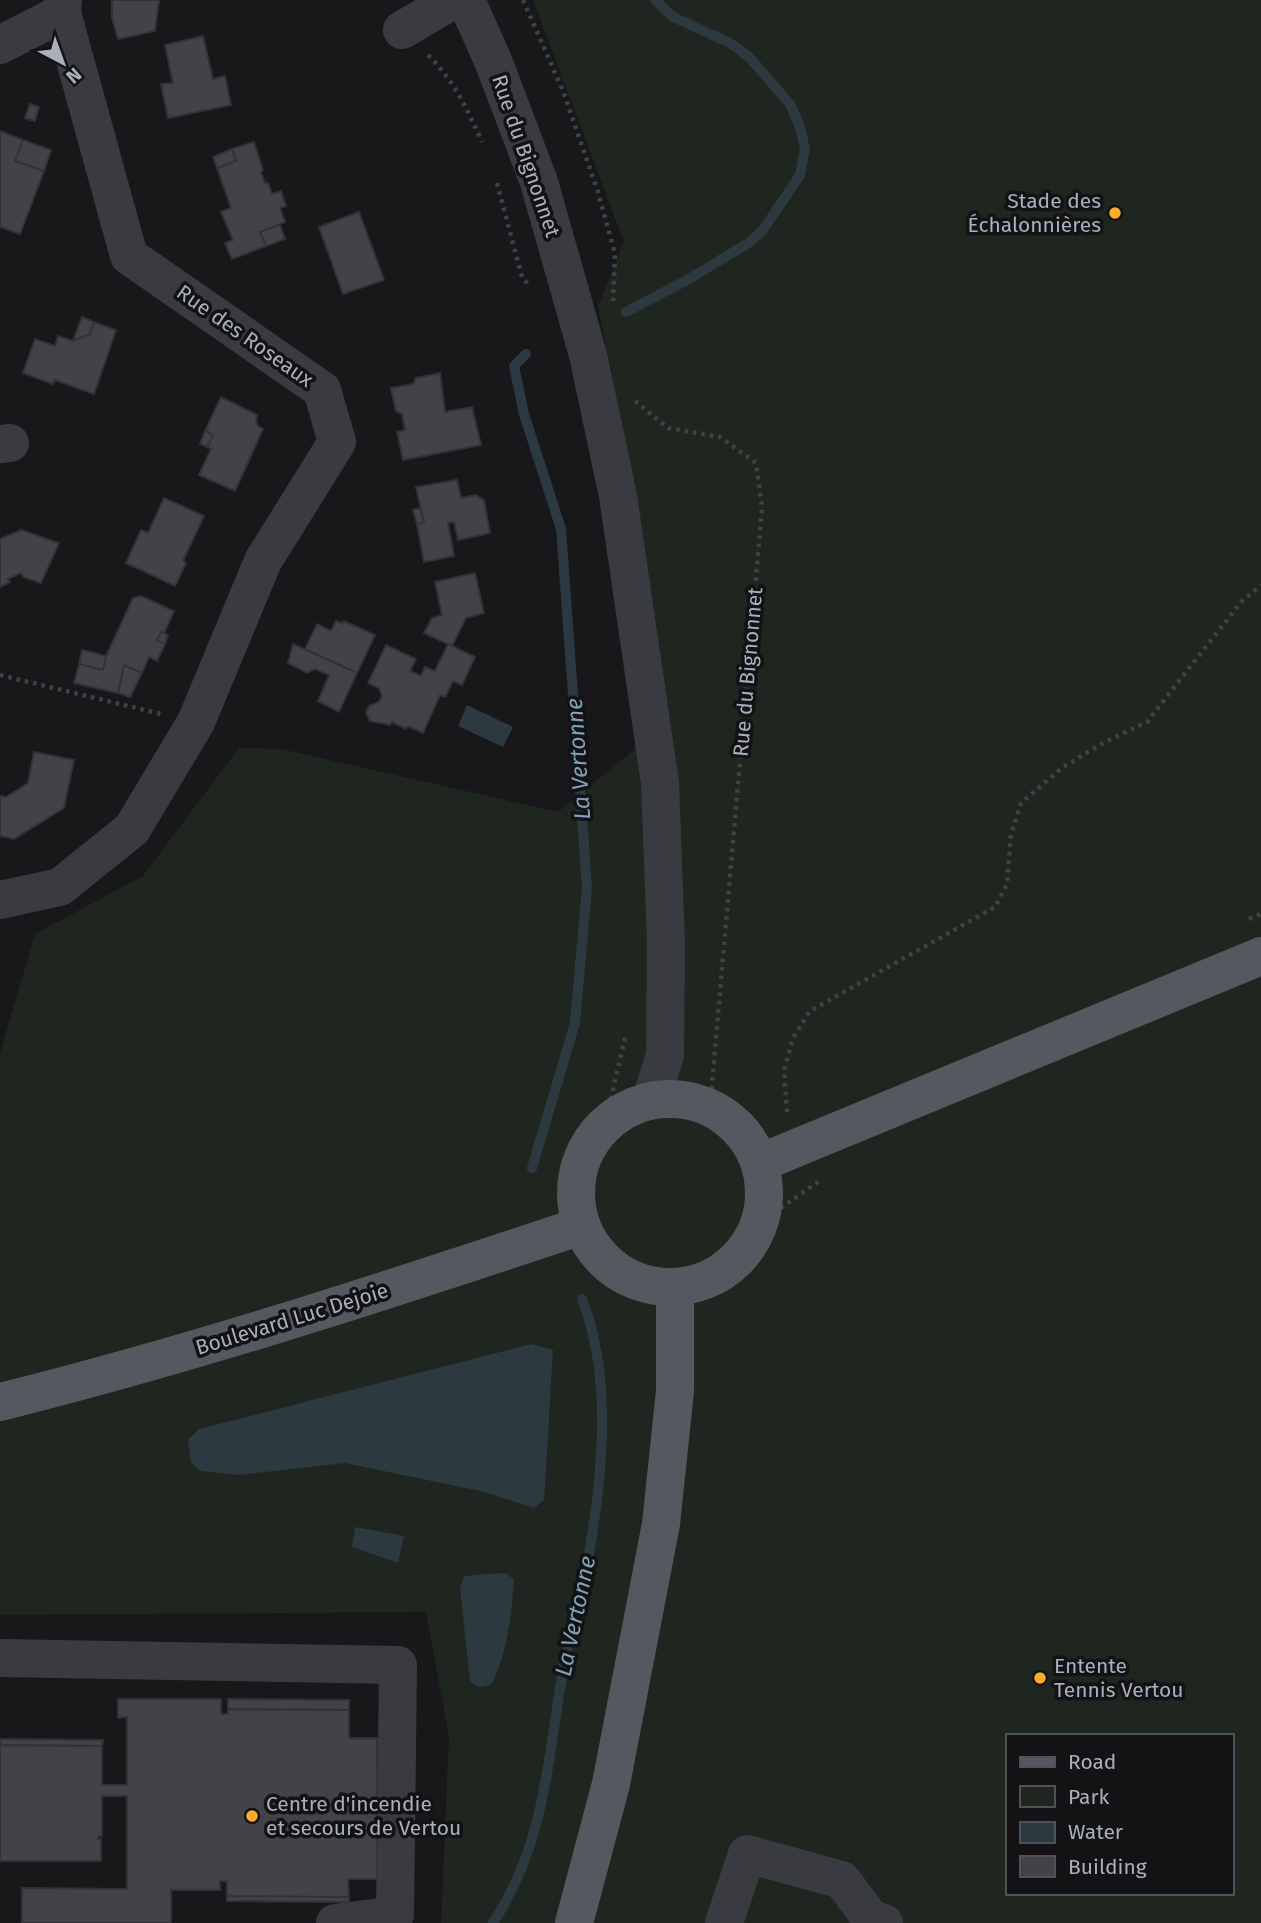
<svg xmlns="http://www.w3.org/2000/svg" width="1261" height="1923" viewBox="0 0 1261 1923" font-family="'Fira Sans',sans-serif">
  <rect width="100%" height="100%" fill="#18181b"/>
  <path fill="#1e261f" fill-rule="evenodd" d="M533 0H1261V1923H441L449 1737 426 1612 0 1615V1053L35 934 143 876 239 748 281 749 558 812 665 725 635 490 598 306 624 242ZM1007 1736H1231V1893H1007Z"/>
  <path fill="#2d3940" d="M467 705 513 727 503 747 458 726Z
    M532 1344 553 1350 544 1500 534 1508 485 1492 345 1463 239 1475 201 1471 191 1463 188 1440 199 1429Z
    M355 1527 404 1536 398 1563 352 1547Z
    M504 1573 514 1579C512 1612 507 1656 491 1685L478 1687 470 1681 460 1588 464 1576Z"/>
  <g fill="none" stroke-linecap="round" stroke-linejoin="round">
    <path stroke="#2d3940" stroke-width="10" d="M626 312 689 279 750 242 763 230 800 175 805 149 800 127 790 104 749 57 730 43 673 17 655 0
      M526 354 514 366 524 414 561 529 587 887 575 1023 532 1168
      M493 1923C548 1839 547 1754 565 1660 570 1632 580 1605 585 1577 601 1490 615 1383 582 1299"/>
  </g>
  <path fill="#424348" stroke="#323237" stroke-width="2" d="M112 0H159L155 31 118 39 112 18Z
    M203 36 213 79 225 76 231 105 168 118 161 84 173 83 165 45Z
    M30 104 39 107 35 121 25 118Z
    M0 131 23 140 15 161 44 171 20 234 0 227Z
    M23 140 51 150 44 171 15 161Z
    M254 142 263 170 261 172 265 183H268L272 194 281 191 286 206 280 208 285 222 260 232 266 246 232 259 225 243 233 240 221 212 231 208 217 168 236 161 232 149Z
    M232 149 236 161 217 168 213 157Z
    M359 212 384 280 343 294 319 227Z
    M280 225 285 239 266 246 260 232Z
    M82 317 94 322 90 334 73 341Z
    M94 322 116 330 94 394 55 380 53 384 23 373 35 339 55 346 58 336 73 341 90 334Z
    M440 373 445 412 472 407 481 445 403 460 397 432 405 430 402 414 396 411 391 388 413 384 416 378Z
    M221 397 257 415 256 420 258 426 263 429 235 491 199 475 211 449 207 447 213 435 205 431Z
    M205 431 213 435 207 447 200 444Z
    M457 480 461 498 476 495 484 500 490 533 458 540 454 522 448 523 454 556 424 562 417 524 424 522 416 487Z
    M164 498 204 516 183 561 186 563 175 586 126 563 141 530 148 533Z
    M420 508 424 522 417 524 413 510Z
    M21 530 59 543 41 583 23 577 21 573 8 579 10 582 0 587V539Z
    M475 573 484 613 466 618 452 646 424 633 432 618 442 615 435 582Z
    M141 596 174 611 164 633 161 632 157 640 165 644 157 661 149 657 142 673 124 665 118 693 74 683 79 664 103 670 106 656 133 598Z
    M336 621 343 624 344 621 375 635 357 673 305 649 317 624 331 631Z
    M161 632 168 635 165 644 157 640Z
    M293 644 357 673 339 712 318 701 329 675 315 669 307 673 288 663Z
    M448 644 475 657 462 685 453 681 445 697 440 695 423 733 408 726 406 729 392 722 390 725 370 721 366 713 369 706 379 702 382 696 379 688 368 683 386 645 416 659 410 671 421 676 425 667 435 671Z
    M82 650 106 656 103 670 79 664Z
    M124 665 142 673 130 697 118 693Z
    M34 752 74 760 64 808 14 839 0 836V796L6 797 28 783Z
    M118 1699H221V1714H228V1709L349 1710V1738H377V1879H348L349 1897 227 1896V1881H220V1890H171V1923H22V1888L127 1889V1796H102V1836H99L98 1839H101V1861H0V1745L102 1746V1785H127V1717L118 1718Z
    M228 1699 349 1700V1710L228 1709Z
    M0 1739 103 1740 102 1746 0 1745Z
    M227 1896 349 1897V1902L227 1901Z"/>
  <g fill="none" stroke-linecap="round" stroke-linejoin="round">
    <path stroke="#3f4247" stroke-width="4.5" stroke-dasharray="3.5 5" stroke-linecap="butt" d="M523 0 563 91 598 192 615 254 613 301
      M428 55C454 80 467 109 482 142
      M497 183 522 277 528 284
      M635 401 668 428 720 437 756 463 762 508 710 1107
      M0 675 161 714
      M1249 919 1261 914
      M787 1112 784 1071 793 1038 810 1011 995 907 1007 884 1011 834 1021 803 1063 767 1105 742 1147 722 1241 602 1261 585
      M605 1124 626 1034
      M760 1223 819 1181
      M588 1265 604 1261"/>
    <path stroke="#393b40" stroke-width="38" d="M466 0 494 63 539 182 588 355 618 496 660 783 666 943 665 1055 651 1100
      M402 30 453 0
      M0 45 62 13
      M0 444 10 443
      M0 900 60 887 132 829 196 722 263 561 337 442 322 390 129 256 62 13 63 0
      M0 1658 398 1665 395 1915 335 1923
      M724 1923 747 1854 842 1880 871 1919 884 1923"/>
    <path stroke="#55585f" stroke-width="38" d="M576 1193a94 94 0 1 1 188 0a94 94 0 1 1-188 0Z
      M760 1163 1261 956
      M0 1402C197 1353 389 1290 581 1226
      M574 1923 611 1784 661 1524 675 1391V1288"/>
  </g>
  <g fill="#fcab2f" stroke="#131316" stroke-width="2.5">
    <circle cx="1115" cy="213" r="7"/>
    <circle cx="1040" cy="1678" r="7"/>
    <circle cx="252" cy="1816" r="7"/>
  </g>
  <g text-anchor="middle" stroke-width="7" stroke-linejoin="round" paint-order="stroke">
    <g font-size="21" fill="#aab0bb" stroke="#131316">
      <text transform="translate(526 156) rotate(71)" y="7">Rue du Bignonnet</text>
      <text transform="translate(245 336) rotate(35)" y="7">Rue des Roseaux</text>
      <text transform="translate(748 672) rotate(-85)" y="7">Rue du Bignonnet</text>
      <text transform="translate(292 1319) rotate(-17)" y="7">Boulevard Luc Dejoie</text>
    </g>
    <g font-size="21" fill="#aab0bb" stroke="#131316" text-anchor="start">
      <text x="1101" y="208" text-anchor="end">Stade des<tspan x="1101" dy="24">Échalonnières</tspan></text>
      <text x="1054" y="1673">Entente<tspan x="1054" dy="24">Tennis Vertou</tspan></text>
      <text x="266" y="1811">Centre d'incendie<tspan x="266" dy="24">et secours de Vertou</tspan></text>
    </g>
    <g font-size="23" font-style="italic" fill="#80a1b7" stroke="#131316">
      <text transform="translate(578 759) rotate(-94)" y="8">La Vertonne</text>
      <text transform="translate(575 1616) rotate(-78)" y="8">La Vertonne</text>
    </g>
  </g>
  <rect x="1006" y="1734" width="228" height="161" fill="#131316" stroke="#4f5258" stroke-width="2"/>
  <rect x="1020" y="1757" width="35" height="10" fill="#55585f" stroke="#4f5258" stroke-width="2"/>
  <text x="1068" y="1769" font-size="21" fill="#aab0bb">Road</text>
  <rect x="1020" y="1786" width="35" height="21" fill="#1e261f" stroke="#4f5258" stroke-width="2"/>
  <text x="1068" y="1804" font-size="21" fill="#aab0bb">Park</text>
  <rect x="1020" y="1822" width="35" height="21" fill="#2d3940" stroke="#4f5258" stroke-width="2"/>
  <text x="1068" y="1839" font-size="21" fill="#aab0bb">Water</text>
  <rect x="1020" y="1856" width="35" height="21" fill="#424348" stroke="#4f5258" stroke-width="2"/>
  <text x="1068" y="1874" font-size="21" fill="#aab0bb">Building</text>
  <g transform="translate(63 63) rotate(139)" stroke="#131316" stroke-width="5" paint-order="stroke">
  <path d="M0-5L12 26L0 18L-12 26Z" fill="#aab0bb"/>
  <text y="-10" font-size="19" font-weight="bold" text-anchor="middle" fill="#aab0bb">N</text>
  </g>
</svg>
